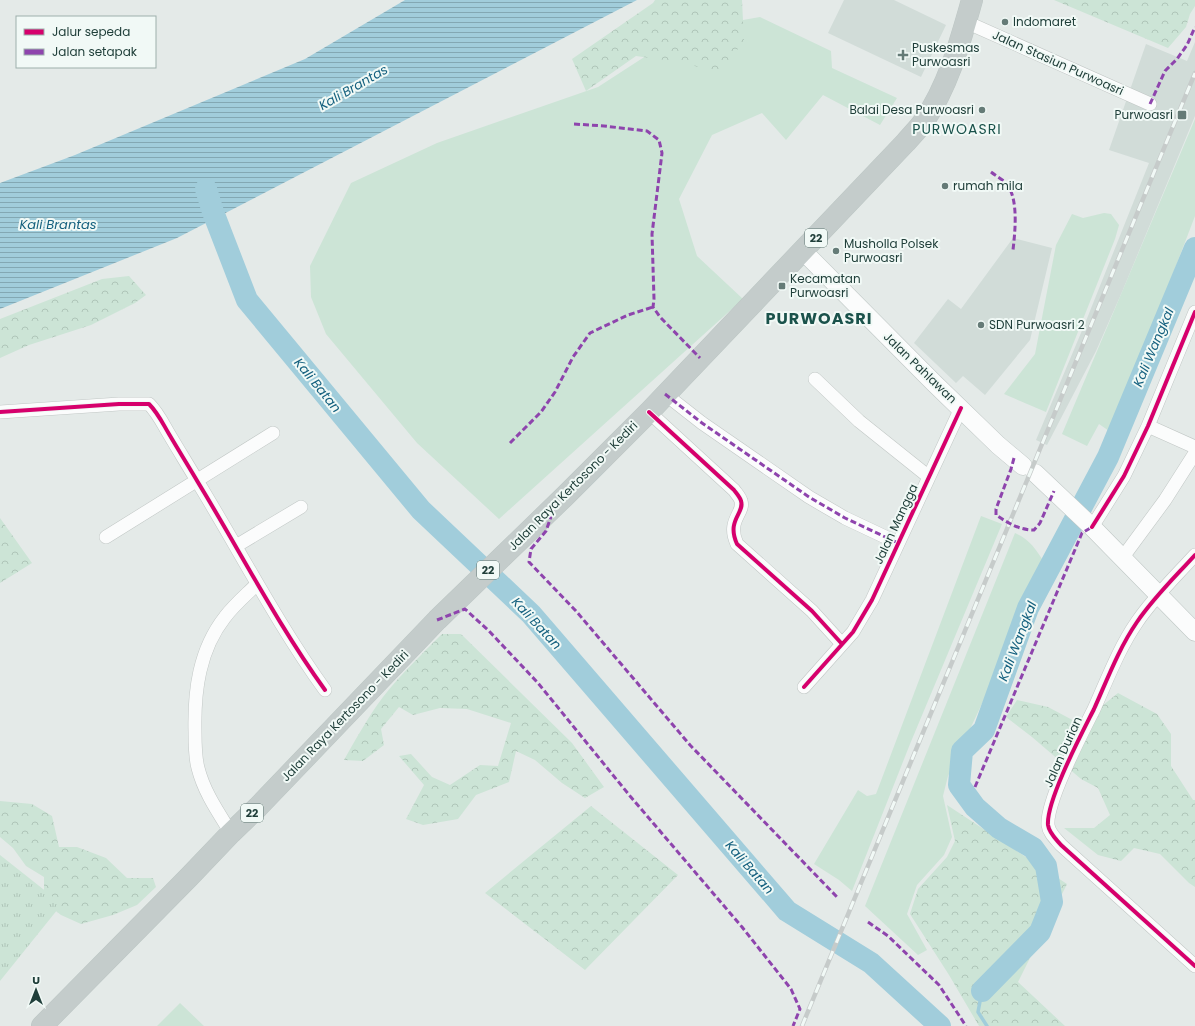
<svg xmlns="http://www.w3.org/2000/svg" width="1195" height="1026" viewBox="0 0 1195 1026" font-family="Poppins,sans-serif">
  <defs>
    <pattern id="forest-crowns" width="20" height="18" patternUnits="userSpaceOnUse"><rect width="20" height="18" fill="#cce4d6"/><path d="M2 6a3 3 0 1 1 6 0M12 15a3 3 0 1 1 6 0" fill="none" stroke="#afc5b8"/></pattern>
    <pattern id="park-tufts" width="24" height="20" patternUnits="userSpaceOnUse"><rect width="24" height="20" fill="#cce4d6"/><path d="M3 7l-1-3M5 7V3M7 7l1-3M15 17l-1-3M17 17v-4M19 17l1-3" fill="none" stroke="#afc5b8"/></pattern>
    <pattern id="water-rules" width="6" height="5" patternUnits="userSpaceOnUse"><rect width="6" height="5" fill="#a1cddb"/><path d="M0 2.5h6" fill="none" stroke="#83a8b3"/></pattern>
  </defs>
  <rect width="100%" height="100%" fill="#e4eae8"/>
  <path fill="#d1dcd8" d="M844 0H894L946 25 921 77 828 33Z
    M1195 42V116L1122 292 1096 351 1047 445 1036 440 1086 321 1149 163 1109 150 1146 44 1187 61Z
    M1013 238 1052 248 1030 340 985 395 963 376 956 383 914 343 948 299 961 309Z"/>
  <path fill="#cce4d6" d="M760 17 831 51 832 68 897 98 880 125 823 95 786 140 762 113 712 135 679 199 697 256 743 299 499 519 417 443 326 334 311 297 310 266 351 183 437 143 598 87 686 30Z
    M1195 119V216L1112 433 1099 424 1087 446 1062 434Z
    M1104 213 1111 214 1119 225 1115 239 1046 412 1004 394 1035 354 1056 245 1072 214 1083 218Z
    M981 516 1002 524 910 744 852 891 839 880 814 864 858 790 867 796 876 794Z
    M1015 533C1030 539 1036 550 1045 563L1002 661 948 776 943 796 952 837 944 855 917 885 907 914 927 950 918 955 865 906Z
    M180 1003 204 1026H157Z"/>
  <path fill="url(#forest-crowns)" d="M655 0H742L744 42 717 73 685 63 636 56 586 91 572 59 653 3Z
    M1054 0H1195V6L1190 14 1186 27 1168 48Z
    M129 276 146 295 135 303 91 325 29 345 0 358V319L102 279Z
    M0 518 32 563 0 583Z
    M442 634H461L572 743 604 787 585 798 562 783 535 760 516 751 509 782 476 795 458 819 423 825 406 819 424 785 399 756 411 754 432 777 450 785 480 765 498 766 511 723 467 709 440 708 413 715 399 707 381 729 384 745 363 761 344 760C356 739 368 717 383 697 401 674 422 654 442 634Z
    M1118 693 1157 714 1171 734V766L1193 800H1195V887L1189 883 1160 854 1134 848 1121 861 1098 855 1064 828H1094L1110 815 1098 788 1081 779 1032 737 1006 717 1017 700 1048 707 1080 724Z
    M0 801 32 804 52 816 59 847H77L106 858 127 878H153L156 887 137 905 113 915 81 924 61 915 44 902V877L26 866 13 848 0 837Z
    M947 805 1067 884 1018 982 1065 1026H979L949 975 910 914 918 889 947 857 955 841Z
    M591 806 678 875 585 970 485 893Z"/>
  <path fill="url(#park-tufts)" d="M0 855 62 904 0 981Z"/>
  <path fill="url(#water-rules)" d="M405 0H637L177 238 0 309V183L75 155 305 59Z"/>
  <g fill="none" stroke-linecap="round" stroke-linejoin="round">
    <path stroke="#a1cddb" stroke-width="3.5" d="M982 991 978 1012 987 1026"/>
    <path stroke="#a1cddb" stroke-width="22" d="M206 189 213 212 247 300 421 510 531 614 787 911 871 963 940 1026
      M982 991 1040 932 1052 902 1046 866 1033 848 999 828 975 807 959 785 962 751 984 730 1028 608 1108 457 1195 248"/>
    <g stroke="#c1c7c5" stroke-width="14">
      <path id="minor" d="M966 22 1150 104
        M815 379 859 421 929 477
        M665 394 702 423 809 497 845 518 898 543
        M0 412 119 404H149C158 413 163 424 169 434 179 451 189 467 199 484 241 553 278 625 325 690
        M649 412 734 490C736 493 740 497 741 501 745 513 726 520 737 544L812 611 842 644
        M1148 426 1195 447
        M1092 527 1124 476 1148 426 1195 312
        M106 537 273 433
        M236 546 301 507
        M1195 555C1175 577 1154 597 1137 622 1119 648 1107 680 1094 709 1082 733 1046 801 1048 825 1049 833 1056 839 1061 845L1195 966
        M1123 557 1165 500 1195 453
        M804 687 853 632 872 600 961 408
        M231 833C218 812 204 792 198 768 195 757 195 743 195 732 194 691 199 650 225 617 234 605 246 595 257 584"/>
    </g>
    <g stroke="#bfc7c5" stroke-width="19">
      <path id="secondary" d="M803 251 934 383 998 445 1023 466
        M1035 473 1092 527 1195 632"/>
    </g>
    <g stroke="#bcc6c4" stroke-width="22">
      <path id="trunk" d="M42 1026 189 877 231 833 258 807 437 620 565 496 649 412 906 142C912 135 919 128 924 121 949 84 960 42 972 0"/>
    </g>
    <use href="#minor" stroke="#fbfcfc" stroke-width="13"/>
    <use href="#secondary" stroke="#fbfcfc" stroke-width="18"/>
    <use href="#trunk" stroke="#c4cccb" stroke-width="21"/>
    <g stroke="#c6cbca" stroke-width="4.5">
      <path id="rail" d="M802 1026 1195 73"/>
    </g>
    <use href="#rail" stroke="#f1f9f6" stroke-width="3" stroke-dasharray="9" stroke-linecap="butt"/>
    <path stroke="#8e44ad" stroke-width="3" stroke-dasharray="6 3" stroke-linecap="butt" d="M1150 104 1165 71 1177 59 1187 45 1195 27
      M574 124 604 126 647 131 659 140 662 153 652 234 654 299 653 307 660 317 700 358
      M991 172C996 176 1002 179 1006 183 1019 198 1015 232 1013 250
      M665 394 702 423 809 497 845 518 898 543
      M510 443 541 412 555 392 573 357 590 333 628 315 653 307
      M1014 458 1011 469 996 509V515C1008 523 1019 530 1034 530L1040 523 1054 491
      M555 505 546 531 531 549 529 562 576 611 690 745 837 897
      M437 620 465 609 489 631 538 683 630 796 742 927 791 989 800 1009 793 1026
      M975 787 1082 533 1092 527
      M868 922 888 936 939 985 966 1026"/>
    <g stroke="#f1f9f6" stroke-width="6">
      <path id="cycleway" d="M0 412 119 404H149C158 413 163 424 169 434 179 451 189 467 199 484 241 553 278 625 325 690
        M649 412 734 490C736 493 740 497 741 501 745 513 726 520 737 544L812 611 842 644
        M1092 527 1124 476 1148 426 1195 312
        M1195 555C1175 577 1154 597 1137 622 1119 648 1107 680 1094 709 1082 733 1046 801 1048 825 1049 833 1056 839 1061 845L1195 966
        M804 687 853 632 872 600 961 408"/>
    </g>
    <use href="#cycleway" stroke="#d6006c" stroke-width="4"/>
  </g>
  <g fill="#657b77" stroke="#f1f9f6" stroke-width="1.5">
    <circle cx="1005" cy="22" r="4"/>
    <path d="M901 49h4v4h4v4h-4v4h-4v-4h-4v-4h4z"/>
    <circle cx="982" cy="110" r="4"/>
    <rect x="1177" y="110" width="10" height="10" rx="2"/>
    <circle cx="945" cy="186" r="4"/>
    <circle cx="836" cy="251" r="4"/>
    <rect x="778" y="282" width="8" height="8" rx="2"/>
    <circle cx="981" cy="325" r="4"/>
  </g>
  <g text-anchor="middle" stroke-width="4" stroke-linejoin="round" paint-order="stroke">
    <g fill="#f1f9f6" stroke="#5f7772" stroke-width="1">
      <rect x="805" y="229" width="22" height="18" rx="3"/>
      <rect x="477" y="561" width="22" height="18" rx="3"/>
      <rect x="241" y="804" width="22" height="18" rx="3"/>
    </g>
    <g font-size="11" font-weight="bold" fill="#203f3a">
      <text x="816" y="242">22</text>
      <text x="488" y="574">22</text>
      <text x="252" y="817">22</text>
    </g>
    <g font-size="12" fill="#203f3a" stroke="#f1f9f6" text-anchor="start">
      <text x="1013" y="26">Indomaret</text>
      <text x="912" y="52">Puskesmas<tspan x="912" dy="14">Purwoasri</tspan></text>
      <text x="974" y="114" text-anchor="end">Balai Desa Purwoasri</text>
      <text x="1173" y="119" text-anchor="end">Purwoasri</text>
      <text x="953" y="190">rumah mila</text>
      <text x="844" y="248">Musholla Polsek<tspan x="844" dy="14">Purwoasri</tspan></text>
      <text x="790" y="283">Kecamatan<tspan x="790" dy="14">Purwoasri</tspan></text>
      <text x="989" y="329">SDN Purwoasri 2</text>
    </g>
    <g font-size="12" fill="#203f3a" stroke="#f1f9f6">
      <text transform="translate(1058 63) rotate(24)" y="4">Jalan Stasiun Purwoasri</text>
      <text transform="translate(920 368) rotate(44)" y="4">Jalan Pahlawan</text>
      <text transform="translate(573 486) rotate(-45)" y="4">Jalan Raya Kertosono - Kediri</text>
      <text transform="translate(896 524) rotate(-65)" y="4">Jalan Mangga</text>
      <text transform="translate(345 716) rotate(-46)" y="4">Jalan Raya Kertosono - Kediri</text>
      <text transform="translate(1063 752) rotate(-66)" y="4">Jalan Durian</text>
    </g>
    <g font-size="13" font-style="italic" fill="#15617f" stroke="#f1f9f6">
      <text transform="translate(353 87) rotate(-30)" y="5">Kali Brantas</text>
      <text x="58" y="229">Kali Brantas</text>
      <text transform="translate(1153 347) rotate(-67)" y="5">Kali Wangkal</text>
      <text transform="translate(318 385) rotate(51)" y="5">Kali Batan</text>
      <text transform="translate(537 623) rotate(47)" y="5">Kali Batan</text>
      <text transform="translate(1017 641) rotate(-69)" y="5">Kali Wangkal</text>
      <text transform="translate(750 867) rotate(49)" y="5">Kali Batan</text>
    </g>
    <g font-size="14" letter-spacing="1" fill="#1a524b" stroke="#f1f9f6">
      <text x="957" y="134">PURWOASRI</text>
    </g>
    <g font-size="16" font-weight="bold" letter-spacing="1" fill="#1a524b" stroke="#f1f9f6">
      <text x="819" y="324">PURWOASRI</text>
    </g>
  </g>
  <rect x="16" y="16" width="140" height="52" fill="#f1f9f6" stroke="#9dafab"/>
  <rect x="24" y="29" width="20" height="6" fill="#d6006c" stroke="#9dafab"/>
  <text x="52" y="36" font-size="12" fill="#203f3a">Jalur sepeda</text>
  <rect x="24" y="49" width="20" height="6" fill="#8e44ad" stroke="#9dafab"/>
  <text x="52" y="56" font-size="12" fill="#203f3a">Jalan setapak</text>
  <g transform="translate(36 990)" stroke="#f1f9f6" stroke-width="3" paint-order="stroke">
  <path d="M0-3L7 15L0 10L-7 15Z" fill="#203f3a"/>
  <text y="-6" font-size="11" font-weight="bold" text-anchor="middle" fill="#203f3a">U</text>
  </g>
</svg>
